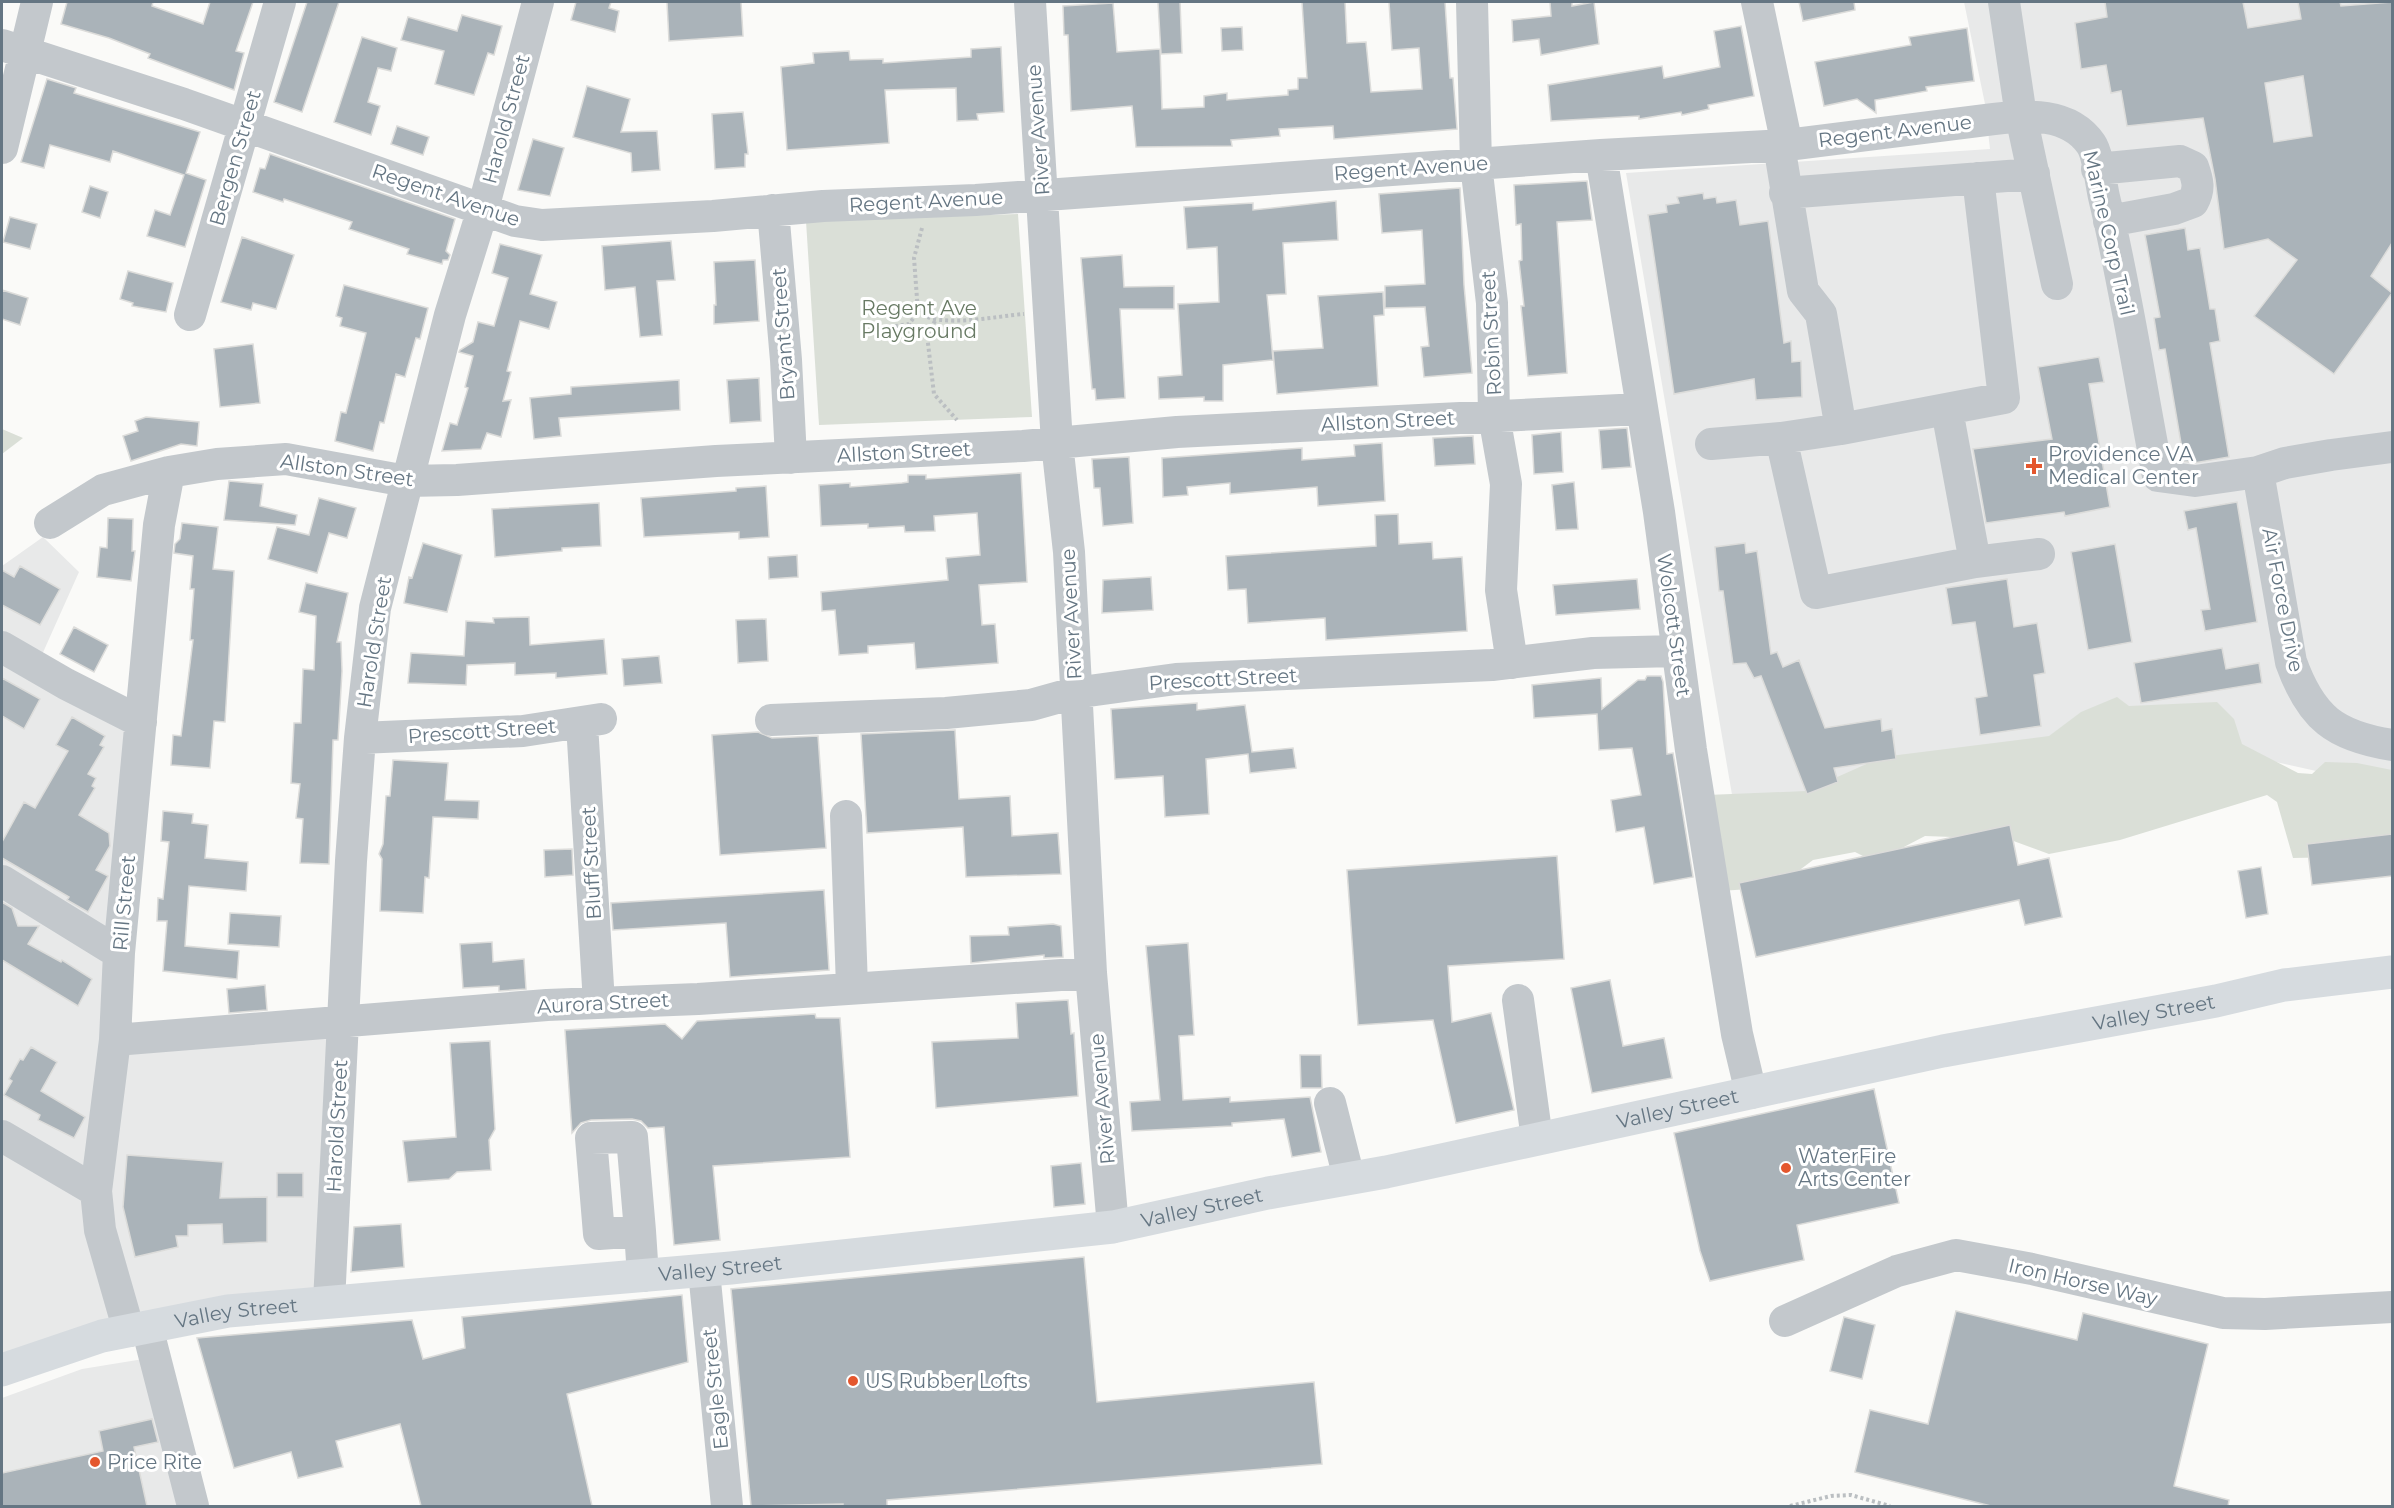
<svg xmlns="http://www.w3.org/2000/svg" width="2394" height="1508" viewBox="0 0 2394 1508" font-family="Montserrat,sans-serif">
  <rect width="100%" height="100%" fill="#fafaf8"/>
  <path fill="#e8e9e9" d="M1964 2H2392V788L2258 758 1737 824 1626 173 1990 149 1985 104Z
    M43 537 79 572 32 677 138 736 114 1052 327 1032V1310L131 1336 2 1380V566Z
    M168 1355 203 1506H2V1398L82 1369Z"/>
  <path fill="#dadfd7" d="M1018 214 1032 417 819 425 806 221Z
    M2 429 23 438 2 454Z
    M2117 697 2129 706 2217 702 2234 719 2242 744 2298 773 2312 774 2325 762 2357 763 2392 770V856L2293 858 2277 802 2267 795 2120 840 2049 854 2008 839 1925 836 1875 862 1855 852 1813 860 1777 887 1721 891 1707 795 1806 791 1882 757 2049 736 2081 712Z"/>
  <path fill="#aab3b9" stroke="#dcdcda" stroke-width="1.5" fill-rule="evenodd" d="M67 2H153L152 6 203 24 210 2H253L236 51 244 53 234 90 148 58 150 54 109 38 61 24Z
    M307 2H339L302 112 274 102Z
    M576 2H611L609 8 619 11 615 32 571 20Z
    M667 2H741L743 36 669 41Z
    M1158 2H1180L1182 53 1161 54Z
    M1302 2H1345L1347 43 1366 42 1371 92 1422 89 1419 48 1392 50 1389 2H1445L1450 78H1453L1457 129 1334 139 1333 126 1279 129 1280 136 1231 140 1232 146 1136 147 1132 106 1071 111 1068 35H1064L1063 6 1113 3 1117 52 1160 49 1162 109 1204 107V96L1227 93V100L1288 95V90L1298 89V78H1307Z
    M1550 2H1572V6L1594 2 1599 44 1541 55 1539 39 1513 42 1512 20 1551 16Z
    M1799 2H1854L1855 10 1803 21Z
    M2105 2H2243L2248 28 2301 19 2298 2H2340L2341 6 2392 2V243L2371 276 2392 293 2334 374 2254 316 2297 260 2268 239 2224 249 2215 179 2203 118 2127 126 2121 91 2111 93 2106 65 2081 69 2075 23 2107 17ZM2303 76 2312 136 2274 142 2265 83Z
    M462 15 502 26 494 55 488 53 474 95 435 84 444 51 401 40 408 17 457 31Z
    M1741 26 1754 96 1708 105 1709 109 1682 115 1681 112 1639 119V116L1551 121 1548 85 1662 66 1664 78 1720 67 1714 31Z
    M1242 27 1243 50 1222 51 1221 28Z
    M1967 28 1974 81 1926 87 1927 91 1875 100 1876 113 1857 99 1824 106 1815 62 1911 45 1909 37Z
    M362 37 397 48 391 71 378 68 368 102 380 106 371 135 334 122Z
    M1001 47 1004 112 977 114 978 120 957 121 956 88 885 90 889 143 787 150 781 67 814 63 813 53 849 51 850 60 883 59V63L971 57V49Z
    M47 79 76 88 74 93 200 132 186 173 206 180 185 247 147 236 155 210 170 215 184 175 113 151 110 162 50 145 44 168 21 162Z
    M587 86 630 99 621 132 657 131 660 170 632 172 631 153 573 137Z
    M743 112 748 154H745V167L715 169 712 114Z
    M397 126 429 137 423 155 391 144Z
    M533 139 564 148 550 196 518 190Z
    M270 154 455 219 446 251 450 255 448 260H443L442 264 407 254 409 249 349 229 352 222 284 199 283 202 253 192 260 168 265 169Z
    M1587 181 1592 220 1557 222 1567 373 1528 376 1521 306H1524L1519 261 1522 260 1521 224 1516 225 1514 185Z
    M90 186 108 192 100 218 82 212Z
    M1460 188 1464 285 1472 373 1424 377 1421 347 1429 346 1425 307 1385 308V286L1425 284 1422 230 1382 233 1379 194Z
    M1703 193 1704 199 1716 197 1717 203 1736 200 1740 225 1768 221 1784 343 1791 341 1792 362 1801 361 1802 397 1756 400 1754 379 1674 394 1648 215 1667 212 1666 205 1679 203 1677 197Z
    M1336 201 1338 240 1283 243 1286 294 1267 295 1273 360 1223 365V401H1204V397L1159 399 1158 377 1182 375 1178 304 1219 302 1217 247 1187 249 1184 207 1253 203V210Z
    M10 217 37 224 30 249 3 242Z
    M2185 228 2188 250 2200 248 2210 309H2215L2220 341 2210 343 2229 457 2194 463 2184 461 2165 349 2159 350 2154 318 2160 317 2145 235Z
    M242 237 294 255 276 309 253 303 251 310 221 302Z
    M671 241 675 280 657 281 662 335 640 337 635 287 605 290 602 246Z
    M500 244 542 255 530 294 557 302 549 329 520 321 507 371 511 372 503 401 511 400 501 437 487 433 481 449 442 451 450 423 457 425 468 388 465 387 473 356 459 352 460 350 473 342 478 322 494 326 508 278 492 273Z
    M1122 255 1124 287 1174 286V309H1120L1125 398 1096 400 1095 389H1092L1081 258Z
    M755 260 759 321 714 324V305H716L714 262Z
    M128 271 173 283 166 312 132 306 133 303 120 299Z
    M344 285 428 308 420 339 416 338 405 377 396 374 384 423 380 422 373 451 335 441 341 412 346 413 366 333 340 326 342 318 336 316Z
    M2 290 28 298 20 325 2 319Z
    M1383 292 1384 315 1374 316 1378 386 1277 394 1273 351 1323 348 1318 296Z
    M253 344 260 403 220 407 214 349Z
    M2099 357 2104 382 2089 384 2110 507 2065 516 2064 512 1986 523 1973 449 2052 439 2038 367Z
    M759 378 761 421 730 423 727 380Z
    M679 380 680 410 559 418 561 436 534 439 530 398 571 394V387Z
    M146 417 199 422 197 446 181 444 131 461 123 436 138 431 135 421Z
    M1627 428 1631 467 1602 469 1599 430Z
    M1561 432 1563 472 1534 474 1532 435Z
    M1473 436 1475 464 1435 466 1433 438Z
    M1382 443 1385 501 1318 506 1317 487 1230 494V483L1187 487 1188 495 1163 497 1162 458 1302 448V460L1355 456 1354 445Z
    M1129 457 1133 523 1103 526 1100 488H1094L1092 459Z
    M1021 473 1027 582 979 585 982 625 995 624 998 663 916 669 914 643 868 646V653L839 655 835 610 822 611 821 592 948 580 946 558 980 555 977 513 934 516 935 531 905 532 904 526 868 528V524L821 526 819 485 850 483V487L902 483 908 482V475H926V479Z
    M229 481 263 484 260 506 297 515 295 525 224 520Z
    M1574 482 1578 529 1556 530 1552 485Z
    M766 486 769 537 739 539V532L644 537 641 498 736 491V488Z
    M319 498 356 508 347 538 329 533 317 573 268 559 277 527 309 535Z
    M2237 502 2257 622 2205 631 2201 610 2210 609 2196 528 2188 530 2184 511Z
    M599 503 601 546 562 548V551L495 557 492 509Z
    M1398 514 1399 544 1432 542 1433 559 1462 557 1467 631 1326 640 1325 618 1248 623 1246 589 1228 590 1226 556 1376 546 1375 515Z
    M108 518 133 519 132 551H135L131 581 97 577 100 547 107 548Z
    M182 523 218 527 213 569 234 571 225 722 214 721 210 768 171 765 173 735 181 736 193 640H190L194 589H190L193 556 174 553 175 544 180 539Z
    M423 543 462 555 447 612 404 603 409 577 412 578Z
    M1745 543 1746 553 1757 551 1771 654 1777 652 1783 667 1799 660 1825 728 1881 719 1882 731 1892 729 1896 759 1834 768 1838 782 1807 794 1761 676 1754 678 1746 663 1733 664 1723 591H1719L1715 547Z
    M2115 544 2132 642 2088 650 2071 552Z
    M797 555 798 577 769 579 768 557Z
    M20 566 60 589 40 625 2 605V570L14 577Z
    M1151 577 1153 610 1102 613 1103 580Z
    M1637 579 1640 609 1556 615 1553 585Z
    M2007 579 2014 627 2037 623 2045 673 2034 675 2041 726 1980 735 1975 698 1987 696 1975 622 1952 625 1946 588Z
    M306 583 348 593 337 642H341L342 671 338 740H333L329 864 300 863 303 819 296 818 300 784 291 783 294 723H301L303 669 314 670 316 616 299 612Z
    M529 617 530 645 604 639 607 674 556 678V673L515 675V663L467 665 466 685 408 683 411 653 464 656 466 621 494 623 493 618Z
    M766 619 768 661 738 663 736 620Z
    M74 627 108 645 94 672 60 654Z
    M2222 648 2226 669 2259 663 2262 683 2141 703 2134 663Z
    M659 656 662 683 624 686 622 659Z
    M1647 676H1661L1663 682 1667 754 1673 753 1693 877 1654 884 1644 827 1616 832 1611 800 1641 795 1632 748 1599 750 1597 714 1534 718 1532 685 1601 678 1602 709 1638 680H1645Z
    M2 678 40 699 24 729 2 716Z
    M1197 703V710L1245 705 1252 752 1293 748 1296 768 1250 773 1248 754 1206 759 1209 814 1165 817 1163 776 1115 779 1111 709Z
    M72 717 105 736 100 745 104 747 88 774 96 778 92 786 95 788 79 815 109 833 110 846 96 870 108 876 88 912 67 900 69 897 2 858V842L24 802 35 808 68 751 56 745Z
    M955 730 959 799 1010 796 1012 836 1058 833 1061 874 966 877 963 827 867 833 861 734Z
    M758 732 772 738 818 736 826 848 720 855 712 735Z
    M393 760 448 763 445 800 479 801 478 819 433 817 429 878 425 877 423 913 380 911 382 859 379 854 383 844 386 796H390Z
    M163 811 193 814 192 823 208 825 205 858 248 862 246 891 189 886 185 946 239 951 237 979 163 971 167 921H157L158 898 163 899 169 842 161 841Z
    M2010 825 2018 865 2049 858 2062 917 2025 925 2019 900 1756 957 1739 883Z
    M2392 834V876L2312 885 2307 844Z
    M572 849 573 875 545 877 544 850Z
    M1557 856 1564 959 1448 966 1452 1022 1491 1013 1514 1110 1456 1123 1433 1020 1358 1025 1347 870Z
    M2261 867 2268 914 2246 918 2238 871Z
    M824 890 829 970 730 977 726 923 613 930 611 903Z
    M2 902 12 908 18 926H39L28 944 61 962 62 960 92 979 78 1006 2 960Z
    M230 913 281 916 279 947 228 944Z
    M1053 924 1061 926 1063 957 1044 958V955L971 963 970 936 1009 935 1008 927Z
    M492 942 493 962 524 959 526 989 499 991V986L463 988 460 944Z
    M1188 943 1194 1035 1179 1036 1183 1100 1230 1097V1102L1310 1097 1321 1152 1292 1157 1284 1119 1232 1123V1126L1132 1131 1130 1102 1160 1100 1146 946Z
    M1610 980 1623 1046 1664 1038 1672 1078 1592 1093 1571 988Z
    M265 985 267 1010 229 1013 227 989Z
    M1068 1000 1071 1034 1074 1033 1078 1096 936 1108 932 1042 1018 1038 1016 1003Z
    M815 1014 816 1018H840L850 1157 713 1166 720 1240 674 1245 664 1127 648 1128 641 1121 632 1119 591 1120 581 1123 572 1133 565 1030 665 1024 682 1039 697 1021Z
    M490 1041 495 1129 489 1140 491 1170 457 1172 449 1179 408 1182 403 1141 456 1137 450 1043Z
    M31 1047 57 1062 41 1091 85 1117 74 1138 38 1120 40 1115 4 1095 12 1081 9 1079 20 1059 23 1060Z
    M1300 1055H1321L1322 1088H1301Z
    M1874 1089 1899 1203 1797 1225 1804 1260 1710 1281 1700 1251 1674 1133Z
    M127 1155 223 1162 220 1198 267 1197V1242L223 1244 222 1224 188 1225V1236H176L178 1247 135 1257 123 1207Z
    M1081 1163 1085 1204 1054 1207 1051 1166Z
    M277 1173H303V1197H277Z
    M401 1224 404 1267 351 1272 354 1227Z
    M1084 1257 1097 1402 1314 1382 1322 1464 887 1500V1506H843V1504L751 1506 731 1289Z
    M682 1295 688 1362 567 1394 592 1506H421L400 1424 336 1441 343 1467 298 1478 291 1452 234 1468 197 1338 412 1320 423 1359 465 1348 462 1317Z
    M1956 1311 2077 1340 2083 1313 2208 1344 2174 1486 2229 1500 2228 1506H1991L1855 1472 1870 1410 1928 1424Z
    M1844 1317 1875 1325 1862 1379 1830 1371Z
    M152 1419 158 1442 134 1447 147 1506H2V1473L103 1451 99 1431Z"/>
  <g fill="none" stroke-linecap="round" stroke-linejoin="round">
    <path stroke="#bbbfc2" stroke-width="4" stroke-dasharray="3 3" stroke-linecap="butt" d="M922 228 914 258 918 312C940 329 996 316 1024 314
      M935 321 927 335 934 394 957 420
      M909 324 915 331 927 335
      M889 327 909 324 918 312
      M1790 1506 1831 1496 1851 1495 1890 1506"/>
    <path stroke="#c3c8cc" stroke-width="32" d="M1030 2 1057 443 1069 552 1091 973 1113 1227
      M1472 2 1476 164 1492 303 1494 416 1506 484 1501 590 1512 663
      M1757 2 1787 145
      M2004 2 2021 116 2057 284
      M2 45 184 104 515 221 542 225 713 216 823 206 976 200 1601 155 1787 145 1994 119C2027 115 2069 112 2091 144 2098 154 2101 184 2104 197 2126 289 2140 383 2158 476L2195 481 2258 472 2285 463 2331 455 2392 447
      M1779 145 1803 291 1821 314 1841 429 1781 438 1816 593 1975 562 1947 410
      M2 148 37 2
      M1601 155 1659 512 1691 750 1737 1034 1751 1093
      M2097 169 2180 161 2193 167C2198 181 2200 189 2193 202L2174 209 2109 221
      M1785 193 2034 174
      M773 210 786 360 791 458
      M190 315 280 2
      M1841 429 2004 398 1978 178
      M1711 444 1781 438
      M2258 472 2291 662C2311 718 2335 736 2392 745
      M50 523 103 490 169 472 217 464 286 459 406 481 457 480 716 461 1023 446 1177 432 1640 409
      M1975 562 2039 554
      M2 647 66 684 141 722
      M771 720 946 713 1031 705 1074 693 1176 679 1492 665 1593 653 1677 651
      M582 724 599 1003
      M360 738 523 731 601 719
      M846 816 852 987
      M2 881 119 953
      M1518 1000 1537 1139
      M115 1040 547 1005 698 999 1091 973
      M1330 1103 1349 1178
      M2 1136 96 1191
      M640 1231 632 1137 591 1138 599 1234 640 1231 643 1276
      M704 1271 727 1506
      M329 1302 351 861 360 738 375 608 450 315 483 209 538 2
      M1785 1321 1897 1271 1956 1255 2032 1269 2223 1313 2265 1314 2392 1307
      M147 1327 193 1506
      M129 1331 100 1230 96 1191 115 1040 119 953 159 525 169 472"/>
    <path stroke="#d6dbdf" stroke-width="33" id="s1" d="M2 1370 102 1336 228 1311 731 1268 1113 1227 1268 1193 1386 1172 1943 1051 2216 1001 2284 985 2392 972"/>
  </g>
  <g fill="#e4572e" stroke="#fff" stroke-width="2">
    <path d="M2031 457h6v6h6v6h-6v6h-6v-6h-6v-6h6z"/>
    <circle cx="1786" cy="1168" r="6"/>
    <circle cx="853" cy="1381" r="6"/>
    <circle cx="95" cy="1462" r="6"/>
  </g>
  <g text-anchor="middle" stroke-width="6" stroke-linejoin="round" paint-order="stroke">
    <g font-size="20" fill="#657683" stroke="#fff">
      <text transform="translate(506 119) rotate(-75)" y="7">Harold Street</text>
      <text transform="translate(1038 130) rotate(-94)" y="7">River Avenue</text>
      <text transform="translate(1895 131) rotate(-7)" y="7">Regent Avenue</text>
      <text transform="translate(235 158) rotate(-74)" y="7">Bergen Street</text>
      <text transform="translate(1411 168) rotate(-4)" y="7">Regent Avenue</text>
      <text transform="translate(446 195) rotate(19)" y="7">Regent Avenue</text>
      <text transform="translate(926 201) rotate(-3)" y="7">Regent Avenue</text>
      <text transform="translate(2109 233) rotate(77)" y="7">Marine Corp Trail</text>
      <text transform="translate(1491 333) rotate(-93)" y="7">Robin Street</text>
      <text transform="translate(783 334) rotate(-94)" y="7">Bryant Street</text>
      <text transform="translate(1388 421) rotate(-3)" y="7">Allston Street</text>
      <text transform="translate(904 452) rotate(-3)" y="7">Allston Street</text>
      <text transform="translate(347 470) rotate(8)" y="7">Allston Street</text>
      <text transform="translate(2283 600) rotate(79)" y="7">Air Force Drive</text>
      <text transform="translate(1071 614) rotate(-93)" y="7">River Avenue</text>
      <text transform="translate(1674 625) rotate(82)" y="7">Wolcott Street</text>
      <text transform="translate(374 642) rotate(-81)" y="7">Harold Street</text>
      <text transform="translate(1223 679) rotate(-3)" y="7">Prescott Street</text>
      <text transform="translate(482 731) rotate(-4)" y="7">Prescott Street</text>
      <text transform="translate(591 863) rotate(-93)" y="7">Bluff Street</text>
      <text transform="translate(124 903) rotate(-85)" y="7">Rill Street</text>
      <text transform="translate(603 1003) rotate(-3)" y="7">Aurora Street</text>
      <text dy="7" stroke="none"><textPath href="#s1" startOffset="2186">Valley Street</textPath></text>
      <text transform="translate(1102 1099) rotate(-95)" y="7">River Avenue</text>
      <text dy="7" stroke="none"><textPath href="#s1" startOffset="1700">Valley Street</textPath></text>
      <text transform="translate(337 1126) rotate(-87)" y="7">Harold Street</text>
      <text dy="7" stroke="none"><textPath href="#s1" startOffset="1214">Valley Street</textPath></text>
      <text dy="7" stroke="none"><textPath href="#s1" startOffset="728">Valley Street</textPath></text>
      <text transform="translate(2083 1282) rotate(13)" y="7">Iron Horse Way</text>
      <text dy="7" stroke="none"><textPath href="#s1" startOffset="242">Valley Street</textPath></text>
      <text transform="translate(715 1389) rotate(-96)" y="7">Eagle Street</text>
    </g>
    <g font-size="20" fill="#687a64" stroke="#fff">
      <text x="919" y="315">Regent Ave<tspan x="919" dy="23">Playground</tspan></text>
    </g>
    <g font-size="20" fill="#657683" stroke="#fff" text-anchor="start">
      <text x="2048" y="461">Providence VA<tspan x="2048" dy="23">Medical Center</tspan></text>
      <text x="1798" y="1163">WaterFire<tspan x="1798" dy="23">Arts Center</tspan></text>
      <text x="865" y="1388">US Rubber Lofts</text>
      <text x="107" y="1469">Price Rite</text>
    </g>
  </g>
  <rect width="2394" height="1508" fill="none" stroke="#657683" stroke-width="6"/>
</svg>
